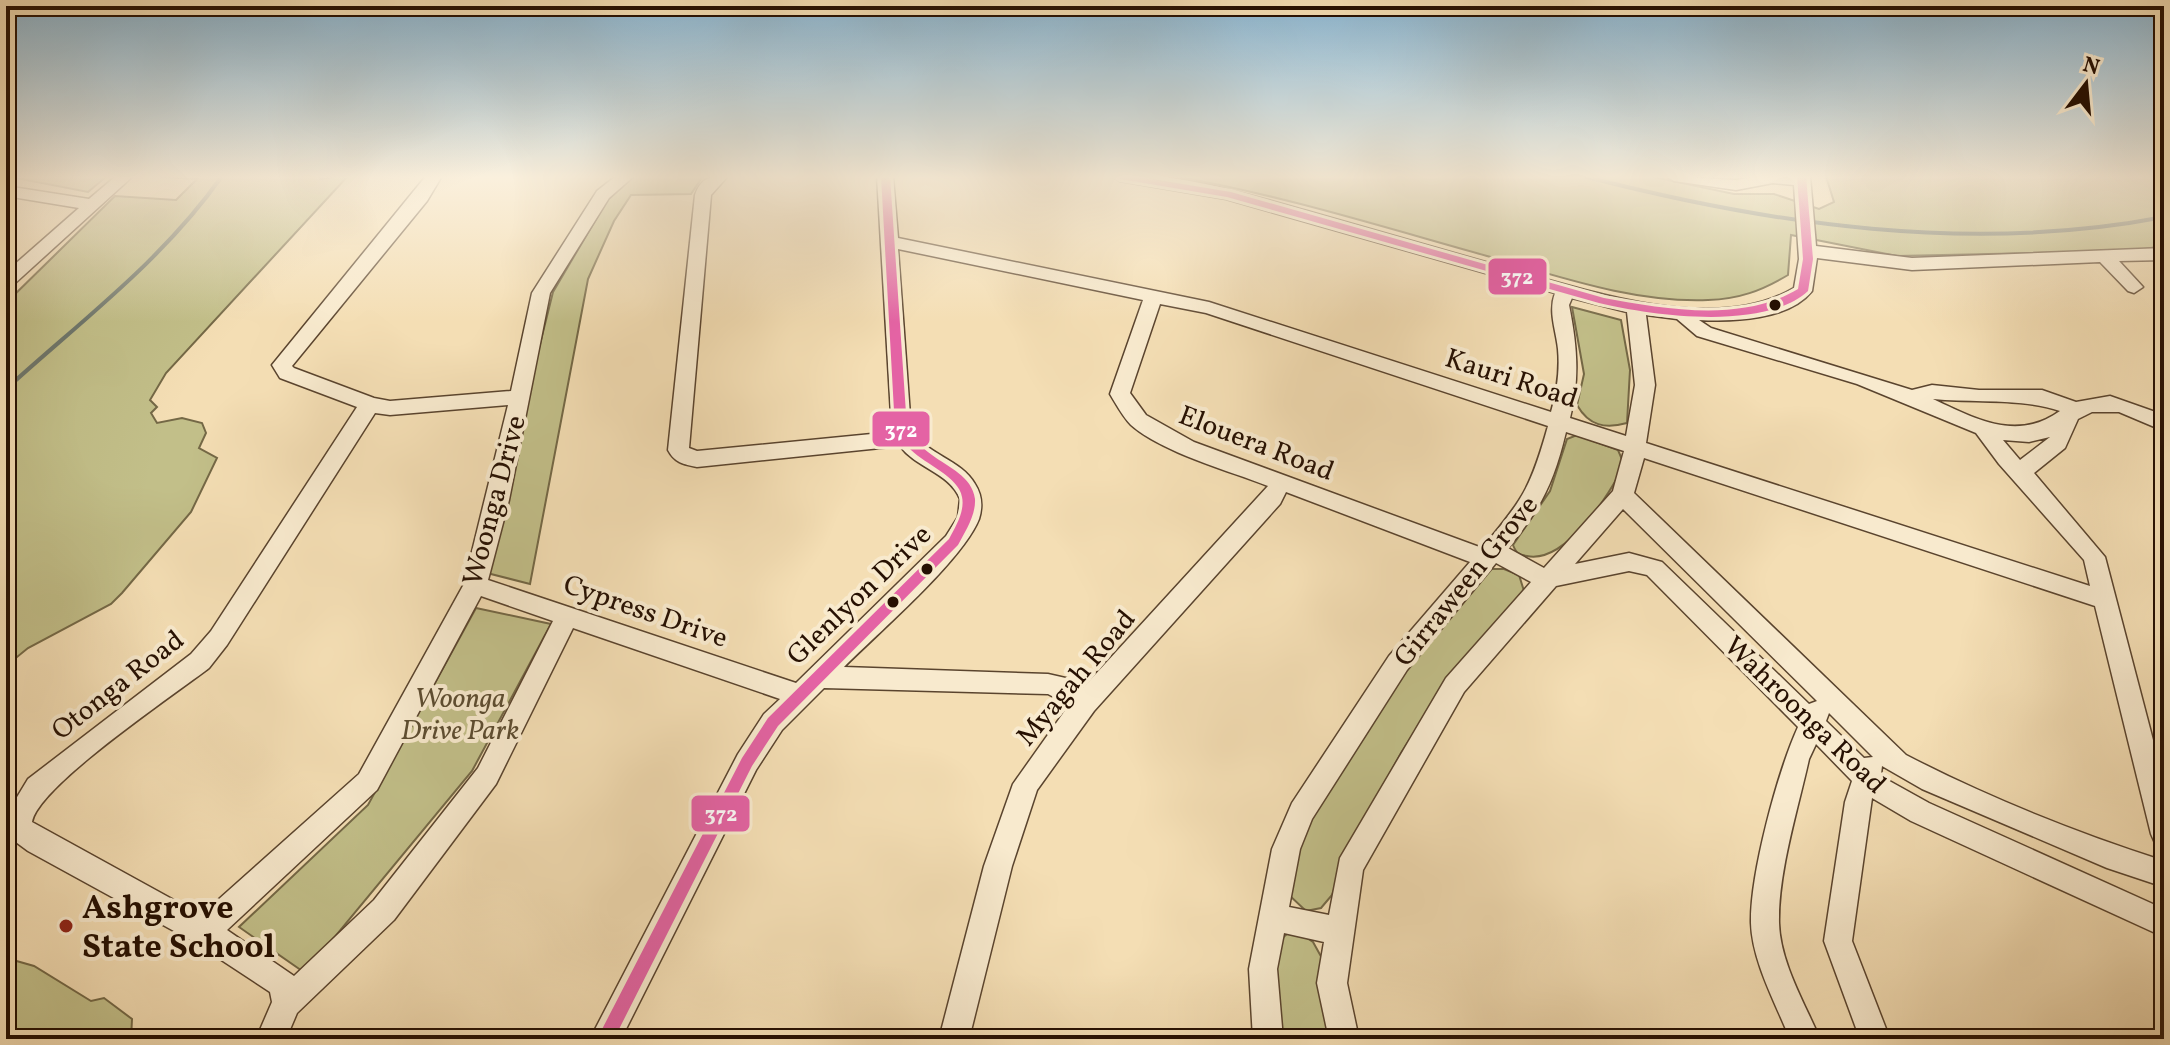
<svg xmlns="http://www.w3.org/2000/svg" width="2170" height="1045" viewBox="0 0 2170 1045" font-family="Vollkorn,serif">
  <rect width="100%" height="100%" fill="#f4deb4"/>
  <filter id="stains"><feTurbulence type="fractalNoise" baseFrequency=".0025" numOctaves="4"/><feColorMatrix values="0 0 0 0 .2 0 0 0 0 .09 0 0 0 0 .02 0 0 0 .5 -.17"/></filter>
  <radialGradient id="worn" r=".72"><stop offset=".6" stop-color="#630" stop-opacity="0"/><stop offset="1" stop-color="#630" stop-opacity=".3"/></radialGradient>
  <path fill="#c2bf89" stroke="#746846" stroke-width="2" d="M6 176H107L88 192Z
    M148 176H320V179L348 176 166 373 150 400 157 407 151 413 157 423 182 418 202 423 206 433 199 448 217 458 191 512 122 593 111 604 28 648 6 666V303L115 196 176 200 197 179Z
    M634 176H703L691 194 631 195 614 221 588 279 530 584 483 572 553 292 612 192Z
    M1174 176H1649L1734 194H1774L1819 209 1834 202 1826 176H2164V246L2131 251 1897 256 1791 235 1788 275C1761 291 1739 299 1708 300 1633 303 1558 276 1487 256 1383 227 1281 195 1174 176Z
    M1572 307 1621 320 1630 370 1627 423C1605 429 1589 426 1577 405L1584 374Z
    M1577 435 1618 450 1624 464C1611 494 1565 564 1527 556 1519 555 1516 553 1513 545L1550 491 1567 439Z
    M1488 569H1504L1519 575 1524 591 1442 689 1401 753 1348 850 1332 895 1321 908 1306 911 1289 895 1307 818 1406 667Z
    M476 608 551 624 472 771 305 973 239 927 368 805Z
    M1288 933 1301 934 1313 942 1323 960 1333 1039H1278L1271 999 1279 941Z
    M6 958 34 966 91 1001 104 998 132 1019 131 1039H6Z"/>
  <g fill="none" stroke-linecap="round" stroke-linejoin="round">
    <path stroke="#6e776d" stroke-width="4" d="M1583 176C1772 225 1971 254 2164 217
      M6 389C82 320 163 260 222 176"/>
    <g stroke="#5a442e" stroke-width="3">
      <path id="minor" d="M116 176H133L12 286 6 288V272L79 208 6 196V186L89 199Z
        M426 176H442L427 201 292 366 294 368 374 398 390 401 511 391 532 293 597 191 616 176H634L609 198 550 293 509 500 488 580 796 683 946 536 958 517 960 499C950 473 916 468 900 446L697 467C683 464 675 463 668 450L695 195C701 178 711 175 728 176L711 195 689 448 697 451 892 432 877 176H893L898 238 1209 302 1551 412C1557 391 1560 371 1558 349 1556 330 1548 312 1555 293L1226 199 1120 181 1112 176C1179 171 1249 195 1314 213 1384 233 1454 253 1524 273 1603 295 1719 333 1794 288L1799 259 1794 185 1773 183 1736 190 1674 181 1666 176 1736 180 1759 176H1810L1816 246 1912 258 2164 248V260L2119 261 2143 287 2134 293 2128 291 2100 262 1912 270 1817 258 1812 291C1789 320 1733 322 1699 320L1711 328 1912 390 1932 385 1979 390H2042L2076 402 2110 396 2164 415V431L2119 412H2092L2078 419 2065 448 2034 473 2105 557 2164 782V847L2155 843 2151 834 2095 606 1644 458 1634 493 1906 755C1987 797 2077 833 2164 861V887L2107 868 1922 789 1882 766 1881 774 1884 778 1929 803 2164 909V937L1911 821 1872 798 1852 941 1890 1039H1860L1824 941 1845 802 1852 781 1816 744 1809 759C1798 809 1778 872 1779 923 1780 962 1805 1004 1820 1039H1790C1776 1004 1752 961 1751 923 1750 874 1778 771 1798 727L1647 575 1629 571 1556 586 1464 692 1363 870 1347 983 1359 1039H1329L1317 983 1324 942 1284 933 1277 969 1283 1039H1253L1249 969 1272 849 1292 803 1389 656 1470 562 1286 492 1280 504 1094 711 1037 790 1012 866 969 1039H939L984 866 1013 784 1069 705 1048 694 824 688 782 730 756 770 621 1039H590L738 754 764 714 780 699 573 628 496 784 394 920 297 1013 286 1039H256L272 1002 270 992 194 942 28 851 9 837 8 812 28 779 191 654 211 631 357 407 280 378 272 365ZM898 249 1143 300 1110 394C1116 404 1123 417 1131 425 1161 452 1230 471 1268 486L1083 688 1070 679 1048 674 844 667C878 633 963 560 979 519 983 506 982 495 975 484 961 459 926 455 911 429ZM1572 298 1627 312 1635 385 1626 436 1570 418C1580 378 1577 345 1569 305ZM1160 304 1206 313 1548 426C1531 487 1523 500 1482 548L1194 442 1146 415 1130 393ZM1646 315 1677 319 1697 336 1857 384 1976 433 1999 464 2084 560 2090 586 1646 443 1655 385ZM1933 399C1973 403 2024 398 2060 411 2017 442 1976 419 1933 399ZM508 405 464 584 359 774 201 915 32 822C38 786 174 695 209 668L227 645 375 413 390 415ZM1566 432 1624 451 1613 491 1544 568 1508 548C1541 509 1554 482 1566 432ZM2050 437 2020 460 2003 440 2029 442ZM1623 509 1817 701 1809 704 1662 562 1629 553 1575 564ZM1496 563 1531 582 1446 678 1340 858 1329 915 1289 907 1300 849 1312 819 1407 670ZM481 596 553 621 478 768 374 900 294 976 227 930 377 790ZM1829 713 1873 757 1864 758 1826 721Z"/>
    </g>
    <use href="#minor" fill="#f8eace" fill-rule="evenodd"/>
    <g stroke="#f8eace" stroke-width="6">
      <path id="bus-1" d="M881 176H890L907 428C914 439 922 448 932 455 948 467 972 476 975 499 976 515 965 532 958 545L778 726 752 766 614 1039H597L742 758 768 718 949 539C956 526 965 511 962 497 959 477 925 464 911 450 905 444 900 436 895 429Z
        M1115 176H1134L1231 192 1604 298C1665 309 1742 323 1798 289L1803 259 1797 176H1806L1813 259 1808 291C1764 331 1654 316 1599 303L1227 197 1120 179Z"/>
    </g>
    <use href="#bus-1" fill="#e463a4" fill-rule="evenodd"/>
  </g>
  <linearGradient id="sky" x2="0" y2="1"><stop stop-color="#8ab7d4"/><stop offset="0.55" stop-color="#faf0dd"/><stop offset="1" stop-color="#faf0dd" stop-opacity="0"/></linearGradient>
  <rect width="2170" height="322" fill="url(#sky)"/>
  <g fill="#261002" stroke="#f8eace" stroke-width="3">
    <circle cx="1775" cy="305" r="7"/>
    <circle cx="927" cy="569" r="7"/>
    <circle cx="893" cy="602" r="7"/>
  </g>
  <circle fill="#8f2418" stroke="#f8eace" stroke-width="3" cx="66" cy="926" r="8"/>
  <g text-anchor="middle" stroke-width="8" stroke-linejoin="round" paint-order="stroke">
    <g font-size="28" fill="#261002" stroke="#f8eace">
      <text transform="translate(1512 377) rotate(18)" y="10">Kauri Road</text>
      <text transform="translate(1257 442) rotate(21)" y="10">Elouera Road</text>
      <text transform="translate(493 500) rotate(-75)" y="10">Woonga Drive</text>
      <text transform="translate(1465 580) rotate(-51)" y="10">Girraween Grove</text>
      <text transform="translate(858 594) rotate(-44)" y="10">Glenlyon Drive</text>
      <text transform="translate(646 610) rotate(19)" y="10">Cypress Drive</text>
      <text transform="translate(1075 677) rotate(-50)" y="10">Myagah Road</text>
      <text transform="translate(117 684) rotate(-38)" y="10">Otonga Road</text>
      <text transform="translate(1806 714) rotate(44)" y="10">Wahroonga Road</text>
    </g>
    <g font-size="28" font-style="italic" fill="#5d4d31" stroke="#f8eace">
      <text x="460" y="707">Woonga<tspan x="460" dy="32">Drive Park</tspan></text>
    </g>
    <g font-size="34" font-weight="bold" fill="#261002" stroke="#f8eace" text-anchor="start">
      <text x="82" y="918">Ashgrove<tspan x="82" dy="39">State School</tspan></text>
    </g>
  </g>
  <g stroke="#f8eace" stroke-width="3">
    <rect x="1487" y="257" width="61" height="39" rx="8" fill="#e463a4"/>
    <rect x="871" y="410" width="60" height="38" rx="8" fill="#e463a4"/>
    <rect x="690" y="794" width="61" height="39" rx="8" fill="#e463a4"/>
  </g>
  <g font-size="22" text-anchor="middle" font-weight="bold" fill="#fff">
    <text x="1517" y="284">372</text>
    <text x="901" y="437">372</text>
    <text x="721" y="821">372</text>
  </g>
  <rect width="2170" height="1045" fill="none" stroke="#f4deb4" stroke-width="32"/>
  <rect x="8" y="8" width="2154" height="1029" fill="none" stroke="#261002" stroke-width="4"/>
  <rect x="16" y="16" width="2138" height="1013" fill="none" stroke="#261002" stroke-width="2"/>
  <g transform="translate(2086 84) rotate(16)" stroke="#f8eace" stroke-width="6" paint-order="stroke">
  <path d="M0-6L14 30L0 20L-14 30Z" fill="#261002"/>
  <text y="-12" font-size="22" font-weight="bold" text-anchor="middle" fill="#261002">N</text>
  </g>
  <rect width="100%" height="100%" filter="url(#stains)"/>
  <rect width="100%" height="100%" fill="url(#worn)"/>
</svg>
